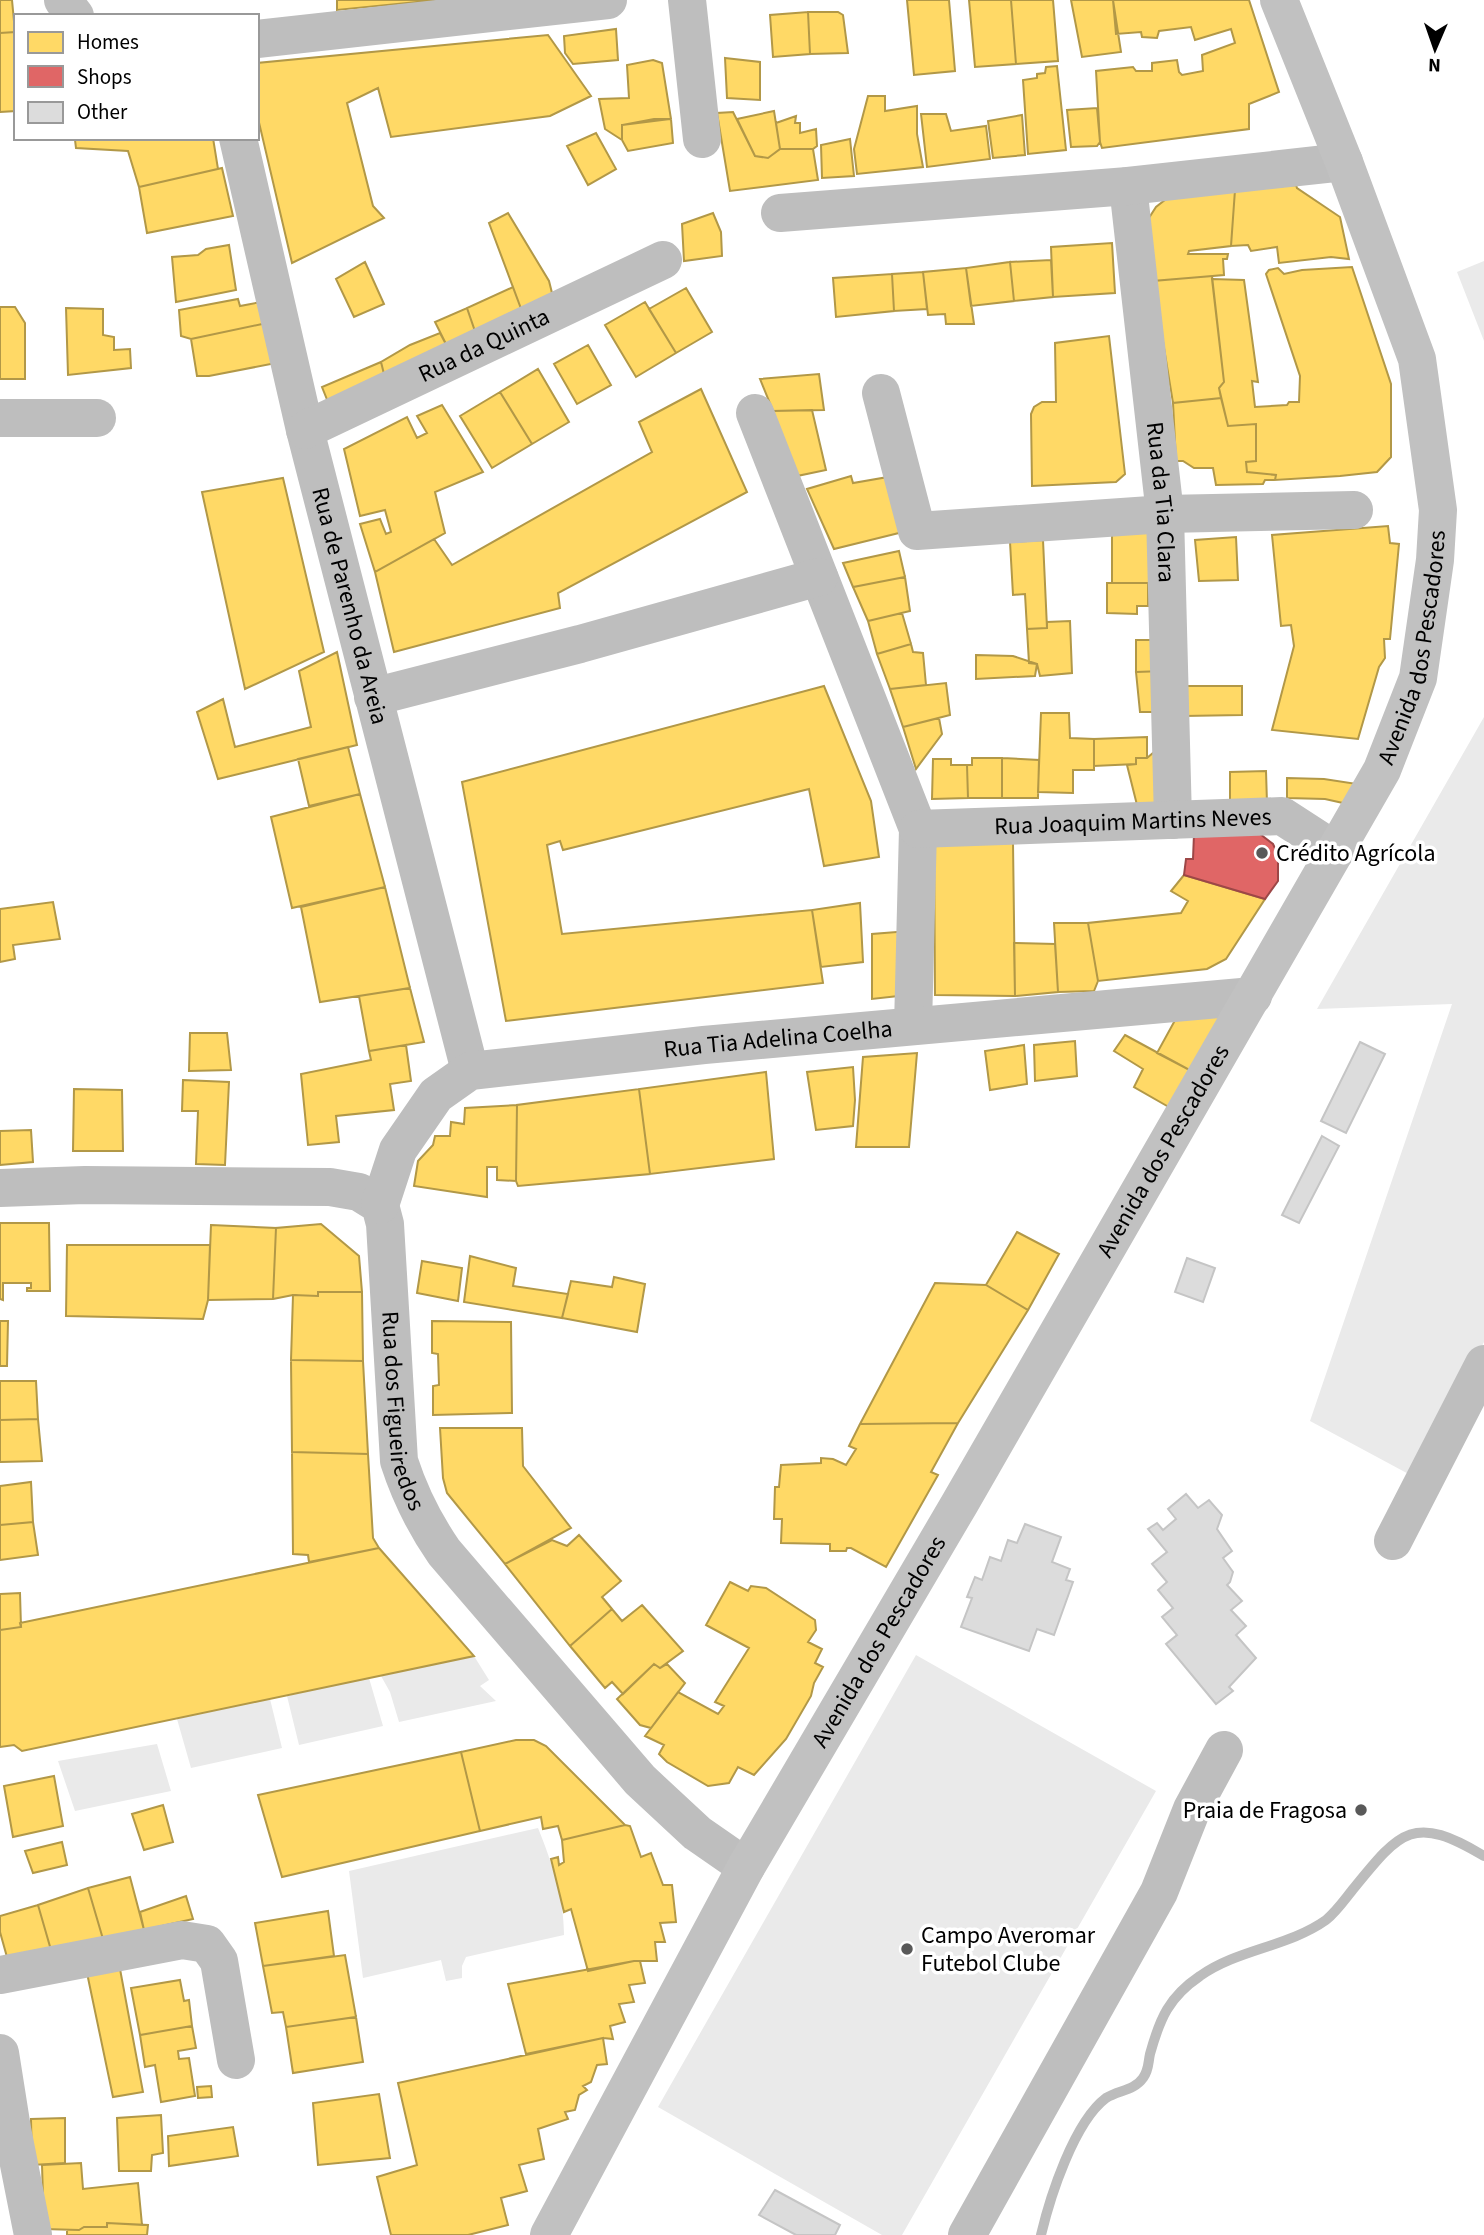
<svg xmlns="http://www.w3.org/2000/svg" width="1484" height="2235" viewBox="0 0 1484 2235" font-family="'Source Sans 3',sans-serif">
  <rect width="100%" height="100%" fill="#fff"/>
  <path fill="#eaeaea" d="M1484 261V341L1457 272Z
    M1484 717V1342L1416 1478 1310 1421 1452 1004 1317 1009Z
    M916 1655 1156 1791 902 2235H882L658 2107Z
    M474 1656 489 1680 480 1686 496 1701 399 1722 390 1692 381 1676Z
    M369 1678 383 1726 299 1745 287 1696Z
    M270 1699 282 1748 191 1768 177 1719Z
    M157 1744 171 1791 75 1811 58 1761Z
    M538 1828C552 1863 564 1897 564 1935L466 1957 462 1966V1978L446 1981 441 1960 363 1978 349 1871Z"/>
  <path fill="#ffd966" stroke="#b29847" stroke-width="2" d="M0 0H12L15 32 0 33Z
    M337 0H437L337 10Z
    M907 0H949L955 71 914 75Z
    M969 0H1011L1016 64 975 67Z
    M1011 0H1053L1058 61 1016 64Z
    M1071 0H1113L1121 52 1082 57Z
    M1113 0H1249L1279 92 1249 104V129L1102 148 1100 142 1096 71 1133 67 1136 71H1152V63L1177 60 1179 72 1182 75 1203 71 1202 55 1235 43 1231 29 1195 40 1191 27 1159 31 1157 38 1142 37 1141 32 1116 34Z
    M808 12H838L843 15 848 53 810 54Z
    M808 12 810 54 773 57 770 15Z
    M616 29 618 60 573 64 565 53 564 36Z
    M15 32 16 111 0 112V33Z
    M548 35 591 96 550 116 391 137 378 88 347 103 373 206 384 218 292 263 257 114V63Z
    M725 58 760 62V100L727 98Z
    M653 60 662 63 671 119 622 125V140L605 129 599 99 629 98 627 65Z
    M1057 66 1066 150 1028 154 1023 80 1037 78V74L1045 73 1046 67Z
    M868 96H885V111L917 106V134L923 167 857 174 854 149Z
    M1097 108 1100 142 1097 146 1071 147 1067 110Z
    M774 111 780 149 768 158 755 156 737 119Z
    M733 112 755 156 768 158 780 149H813L818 180 730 191 717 113Z
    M921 114H946L951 131 986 126 990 159 927 167Z
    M1022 115 1025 155 993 158 988 121Z
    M796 116 795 123H800V133L816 129 817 146 813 149H780L776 123Z
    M654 119H671L673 143 628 151 622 140V125Z
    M596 133 616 169 588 185 567 146Z
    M68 138H213L218 169 139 187 128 151 76 148 75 140Z
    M850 139 854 176 822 178 821 145Z
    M222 168 233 216 147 233 139 187Z
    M1296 185 1297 188 1340 217 1349 259 1331 257 1279 263 1277 247 1251 251 1248 245 1231 246 1235 190Z
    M1235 190 1231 246 1189 251 1188 254H1228L1227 259H1223L1224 275 1153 281 1147 221 1156 207 1170 196Z
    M508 213 549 281 554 301 523 314 489 223Z
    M713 213 721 232 722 256 684 261 682 224Z
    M1112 243 1115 293 1053 297 1051 247Z
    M229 245 236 290 176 302 172 257 198 255 206 249Z
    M1051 260 1053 297 1014 301 1010 262Z
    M365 262 384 304 354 317 336 279Z
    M1010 262 1014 301 971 306 966 268Z
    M1352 267 1391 384V457L1377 472 1340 476 1275 480 1276 475 1247 472 1246 462 1256 461V424L1228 426 1219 388 1224 382 1212 279 1244 280 1258 382 1252 381 1255 407 1287 405 1289 402H1299L1300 376 1266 274 1269 270 1278 268 1284 274 1302 270Z
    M966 268 974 324H946L945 314 928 315 923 272Z
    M923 272 927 309 894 311 892 274Z
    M892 274 894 311 836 317 833 278Z
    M1212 276 1224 382 1219 388 1221 398 1173 403 1153 281Z
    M513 287 523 314 477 337 467 308Z
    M686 288 712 332 676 353 649 309Z
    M238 299 240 306 261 302 267 323 191 339 181 336 179 310Z
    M645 302 676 353 636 377 605 325Z
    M0 307H15L25 323V379H0Z
    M66 308 103 309V335L114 337V350L130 349 131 368 68 375Z
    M467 308 477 337 449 350 435 322Z
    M267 323 276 363 209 376H197L191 339Z
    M440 333 449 350 385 378 381 362 410 345Z
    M1109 336 1125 474 1116 482 1032 486 1031 414 1034 407 1042 402H1056L1055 343Z
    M588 345 611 385 577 404 554 364Z
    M381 362 385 378 328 402 322 387Z
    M538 369 569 422 532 444 500 392Z
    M819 374 824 410 773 411 760 379Z
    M701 389 747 492 558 593 560 608 394 652 375 572 434 539 452 565 652 452 639 422Z
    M500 392 532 444 492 468 460 416Z
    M1221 398 1228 426 1256 424V461L1246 462 1247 472 1276 475 1275 480H1265L1263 484 1216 485 1213 468H1194L1183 461H1176L1173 403Z
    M442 405 483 472 435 492 445 533 375 572 360 524 380 519 386 534 391 532 385 510 360 516 344 449 407 417 417 438 427 433 417 416Z
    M812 410 826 470 797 476 773 411Z
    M851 476 853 483 888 477 903 532 834 549 807 489Z
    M283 478 324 652 245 689 202 492Z
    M1388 526 1390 543 1399 544 1390 639H1384L1385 658 1379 667 1358 739 1272 730 1294 646 1291 625 1281 626 1272 535Z
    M1155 532V583H1112V533Z
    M1236 537 1238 580 1199 581 1195 540Z
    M1043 540 1047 628 1027 629 1025 594 1013 595 1010 542Z
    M899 551 905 577 853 587 843 563Z
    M905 577 910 611 868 621 853 587Z
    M1107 583H1148V606H1137V614L1107 613Z
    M902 613 911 644 877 654 868 621Z
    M1070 621 1072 673 1040 676 1037 664 1029 663 1027 629 1047 628V622Z
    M1136 640H1163L1164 671 1136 672Z
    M911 644 913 652 923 653 926 685 890 689 877 654Z
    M337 652 357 745 218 779 197 712 223 699 235 747 311 727 299 671Z
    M976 655 1013 656 1037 664 1035 676 976 679Z
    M1164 671 1161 712H1140L1136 672Z
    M946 683 950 715 903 727 890 689Z
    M824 686 871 801 879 857 824 866 809 789 563 850 560 841 547 845 562 934 812 910 823 983 506 1021 462 782Z
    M1185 686H1242V715L1184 716Z
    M1041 713H1069L1070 738 1094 739V770H1073V793L1038 792Z
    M939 718 942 734 916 769 903 727Z
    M1147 737V758H1136V764L1094 766V739Z
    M348 747 360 794 309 806 298 759Z
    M1160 747 1169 806 1138 809 1127 765 1136 764V758H1147Z
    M972 758H1002V798H968L967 765H972Z
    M1002 758 1039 760 1038 798H1002Z
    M933 759H951V765H967L968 798 932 799Z
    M1266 771 1267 803 1230 802V772Z
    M1287 778 1324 779 1357 784 1352 805 1325 799 1287 798Z
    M360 794 385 887 292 908 271 817Z
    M934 842 1013 843 1015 996 935 995Z
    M1184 875 1265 899 1226 959 1207 969 1098 981 1088 923 1181 913 1188 901 1171 891Z
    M385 887 410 988 320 1002 301 907Z
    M53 902 60 939 13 945 15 959 0 962V909Z
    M860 903 863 962 821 967 812 910Z
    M1054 923H1088L1098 981 1094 991 1058 992Z
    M909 931 907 995 872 999V934Z
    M1014 943 1055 944 1058 992 1015 996Z
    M410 988 424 1042 369 1051 359 996Z
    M1228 1008 1195 1073 1157 1053 1179 1013Z
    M190 1033H227L231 1070 189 1071Z
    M1125 1035 1195 1073 1174 1110 1134 1087 1143 1069 1114 1051Z
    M1075 1041 1077 1076 1035 1081 1034 1045Z
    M406 1045 411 1081 390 1084 394 1110 336 1116 339 1142 308 1145 301 1074 371 1060 369 1051Z
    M1024 1045 1027 1084 990 1090 985 1051Z
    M917 1053 909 1147H856L863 1057Z
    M853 1067 855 1100 853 1126 816 1130 807 1072Z
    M766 1072 774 1159 650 1174 639 1089Z
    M183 1080 229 1082 225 1165 196 1164 198 1111H182Z
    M74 1089 122 1090 123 1151H73Z
    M639 1089 650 1174 518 1186 516 1181 517 1105Z
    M517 1105 516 1181 497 1180V1167H487V1197L414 1186 418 1161 433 1145 435 1136H450L451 1122 464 1124 465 1108Z
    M31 1130 33 1162 0 1165V1131Z
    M0 1223H49L50 1291H27V1288H31V1283H3V1300L0 1299Z
    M321 1224 359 1256 362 1292H318V1296L293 1295 273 1299 276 1228Z
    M211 1225 276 1228 273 1299 208 1300Z
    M1017 1232 1059 1254 1028 1310 986 1285Z
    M67 1245H210L208 1300 203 1319 66 1316Z
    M470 1256 516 1268 513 1286 568 1294 562 1318 464 1302Z
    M422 1261 462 1268 458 1301 417 1293Z
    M614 1277 645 1284 637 1332 562 1318 571 1281 612 1287Z
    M935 1283 986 1285 1028 1310 958 1423 860 1424Z
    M318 1292H362L363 1361 291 1360 293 1295 318 1296Z
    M0 1321H8L7 1366H0Z
    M432 1321 511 1322 512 1413 433 1415V1386L439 1385 438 1354 432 1353Z
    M291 1360 363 1361 368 1454 292 1452Z
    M0 1381H36L38 1419 0 1420Z
    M38 1419 42 1461 0 1462V1420Z
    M958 1423 931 1472 938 1475 886 1567 851 1548H847L846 1551H830V1544L781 1543 782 1519H774L775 1487H779L781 1465 821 1463V1458L833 1459 846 1465 856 1449 849 1446 860 1424Z
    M440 1428H522L523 1466 571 1528 505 1564 447 1493 443 1478Z
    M292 1452 368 1454 373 1538 379 1548 309 1562 308 1555 293 1554Z
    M31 1482 33 1522 0 1525V1486Z
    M33 1522 38 1555 0 1560V1525Z
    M579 1535 621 1581 602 1597 612 1609 570 1646 505 1564 552 1540 567 1546Z
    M379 1548 474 1656 22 1751 14 1745 0 1747V1630L21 1627 20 1623Z
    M730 1582 748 1591 751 1586 766 1588 815 1620 816 1630 808 1642 822 1649 815 1663 823 1667 814 1683 811 1696 786 1739 754 1775 738 1767 729 1783 708 1786 667 1762 659 1754 664 1745 645 1736 678 1692 718 1714 724 1706 715 1702 749 1648 706 1625Z
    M20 1593 21 1627 0 1630V1594Z
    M642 1605 683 1651 660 1668 654 1664 623 1694 612 1682 605 1688 570 1646 612 1609 622 1621Z
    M654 1664 660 1668 667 1664 685 1683 651 1728 640 1725 617 1699Z
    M516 1740H534L546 1746 625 1825 562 1840 558 1826 543 1829 541 1817 480 1831 461 1752Z
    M461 1752 480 1831 282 1877 258 1795Z
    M54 1776 63 1826 13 1837 4 1786Z
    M163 1805 173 1842 144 1850 132 1814Z
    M625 1825 630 1826 641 1857 651 1853 663 1885H672L676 1922 660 1923 665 1942H655L657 1961H634L588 1971 571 1909 564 1912 551 1859 558 1857 559 1865 564 1862 562 1840Z
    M62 1842 67 1865 33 1873 25 1851Z
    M130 1877 144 1930 103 1939 88 1888Z
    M88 1888 103 1939 51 1950 38 1905Z
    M186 1896 193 1919 144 1930 140 1912Z
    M38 1905 51 1950 7 1957 0 1932V1916Z
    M328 1911 334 1956 263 1966 255 1923Z
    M345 1955 356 2017 286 2027 283 2012 272 2013 263 1966Z
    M634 1961H640L645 1983 629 1985 634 2002 619 2004 625 2022 610 2026 613 2039 603 2038 526 2054 508 1984Z
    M120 1969 143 2092 113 2097 87 1973Z
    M180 1980 184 2001 189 2000 192 2026 140 2035 131 1988Z
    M356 2017 363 2062 293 2073 286 2027Z
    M192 2026 196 2048 178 2051 179 2059 189 2058 195 2096 161 2102 155 2065 145 2067 140 2035Z
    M603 2038 607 2064 597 2065 591 2082 583 2086 587 2090 579 2095 575 2110 565 2112 568 2119 538 2129 544 2159 519 2165 527 2191 501 2198 508 2225 468 2235H391L377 2177 417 2165 398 2083Z
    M211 2086 212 2097 198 2098 197 2087Z
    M379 2094 390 2158 318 2165 313 2103Z
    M161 2115 163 2153 152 2155 151 2171H119L117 2118Z
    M65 2118V2163L32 2165 31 2119Z
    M233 2127 238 2156 169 2166 168 2136Z
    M81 2163 83 2189 138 2183 142 2225 107 2223V2227H84L79 2230 44 2229 42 2165Z
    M107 2223 148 2225 147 2235H67V2230H79L84 2227H107Z"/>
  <path fill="#e06666" stroke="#9d4747" stroke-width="2" d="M1194 834H1260L1273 844 1278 855V881L1265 899 1184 875 1186 859H1193Z"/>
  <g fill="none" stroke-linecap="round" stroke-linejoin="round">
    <path stroke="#bcbcbc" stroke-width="10" d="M1041 2235C1050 2197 1074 2122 1106 2098 1118 2090 1134 2091 1143 2078 1149 2070 1148 2063 1150 2054 1160 2018 1169 1997 1200 1976 1238 1949 1288 1947 1326 1920 1337 1911 1345 1899 1354 1888 1401 1830 1414 1814 1484 1856"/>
  </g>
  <path fill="#dcdcdc" stroke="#c5c5c5" stroke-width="2" d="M1360 1042 1385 1054 1346 1133 1321 1121Z
    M1322 1136 1339 1146 1299 1223 1282 1215Z
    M1187 1258 1215 1268 1203 1302 1175 1292Z
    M1186 1494 1198 1508 1209 1500 1222 1515 1217 1529 1232 1551 1223 1558 1233 1572 1230 1582 1227 1585 1242 1601 1231 1610 1246 1626 1236 1635 1256 1658 1229 1687 1233 1691 1216 1704 1166 1644 1177 1635 1162 1617 1173 1608 1158 1590 1167 1582 1152 1564 1167 1552 1148 1529 1157 1523 1163 1530 1176 1519 1168 1509Z
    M1025 1524 1061 1537 1052 1562 1070 1569 1066 1580 1073 1582 1054 1635 1037 1629 1029 1651 961 1627 972 1598 967 1597 975 1577 982 1580 990 1557 1001 1561 1008 1540 1017 1543Z
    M775 2190 840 2225 835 2235H796L759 2215Z"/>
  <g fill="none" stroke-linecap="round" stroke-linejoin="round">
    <g stroke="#bebebe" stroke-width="38">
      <path d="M63 0 75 16"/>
      <path d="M687 0 702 139"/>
      <path d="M257 39 608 0"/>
      <path id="s1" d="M238 138 305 430 470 1071"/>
      <path id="s2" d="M1128 186 1165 514 1173 820"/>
      <path d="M780 213 1128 186 1344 162"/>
      <path d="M881 393 917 531 1165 514 1354 510"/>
      <path d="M755 413 918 829 913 1026"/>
      <path d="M0 418H97"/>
      <path id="s3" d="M305 430 663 260"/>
      <path d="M373 697 580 644 819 577"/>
      <path id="s4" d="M918 829 1282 816 1336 851"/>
      <path id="s5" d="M0 1188 85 1185 330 1187 359 1192 380 1205 385 1224 399 1461C410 1495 424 1523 444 1552L640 1780 697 1833 746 1867"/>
      <path id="s6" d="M380 1205 398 1150 436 1095 470 1071 704 1045 1253 996"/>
      <path d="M1393 1541 1484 1364"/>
      <path d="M0 1975 182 1940 207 1944 219 1961 236 2060"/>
      <path d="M0 2053 12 2129 33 2235"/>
      <path d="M967 2235 1159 1892 1192 1809 1224 1750"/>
    </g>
    <path stroke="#c1c1c1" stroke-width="38" id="s7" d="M549 2235 746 1867 960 1503 1382 770 1418 678 1435 560 1438 510 1417 359 1344 162 1279 0"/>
  </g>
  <g fill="#595959" stroke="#fff" stroke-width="2.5">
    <circle cx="1262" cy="853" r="7"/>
    <circle cx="1361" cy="1810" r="7"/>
    <circle cx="907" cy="1949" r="7"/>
  </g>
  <g text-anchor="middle" stroke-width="7" stroke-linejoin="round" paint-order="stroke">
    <g font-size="24" fill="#000" stroke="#fff">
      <text dy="8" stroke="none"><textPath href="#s3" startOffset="198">Rua da Quinta</textPath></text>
      <text dy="8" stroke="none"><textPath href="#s2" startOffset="318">Rua da Tia Clara</textPath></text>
      <text dy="8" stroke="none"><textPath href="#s1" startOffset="481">Rua de Parenho da Areia</textPath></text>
      <text dy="8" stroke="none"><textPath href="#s7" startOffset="1813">Avenida dos Pescadores</textPath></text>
      <text dy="8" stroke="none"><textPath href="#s4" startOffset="215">Rua Joaquim Martins Neves</textPath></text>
      <text dy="8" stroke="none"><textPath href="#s6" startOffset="476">Rua Tia Adelina Coelha</textPath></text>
      <text dy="8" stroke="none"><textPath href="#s7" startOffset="1246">Avenida dos Pescadores</textPath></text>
      <text dy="8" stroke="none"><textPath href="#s5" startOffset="592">Rua dos Figueiredos</textPath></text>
      <text dy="8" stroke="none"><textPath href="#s7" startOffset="679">Avenida dos Pescadores</textPath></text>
    </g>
    <g font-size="24" fill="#000" stroke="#fff" text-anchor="start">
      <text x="1276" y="861">Crédito Agrícola</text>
      <text x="1347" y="1818" text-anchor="end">Praia de Fragosa</text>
      <text x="921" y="1943">Campo Averomar<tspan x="921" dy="28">Futebol Clube</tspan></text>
    </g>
  </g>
  <rect x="14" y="14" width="245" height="126" fill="#ffffff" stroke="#999999" stroke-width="2"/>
  <rect x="28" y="32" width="35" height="21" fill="#ffd966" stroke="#999999" stroke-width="2"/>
  <text x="77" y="49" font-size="21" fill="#000000">Homes</text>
  <rect x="28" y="66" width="35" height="21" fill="#e06666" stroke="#999999" stroke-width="2"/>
  <text x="77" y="84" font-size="21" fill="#000000">Shops</text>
  <rect x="28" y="102" width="35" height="21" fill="#dcdcdc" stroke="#999999" stroke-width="2"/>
  <text x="77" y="119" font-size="21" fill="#000000">Other</text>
  <g transform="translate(1435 49) rotate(182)" stroke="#ffffff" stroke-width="5" paint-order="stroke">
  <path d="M0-5L12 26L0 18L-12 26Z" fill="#000000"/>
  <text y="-10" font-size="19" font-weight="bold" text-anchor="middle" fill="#000000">N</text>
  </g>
</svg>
